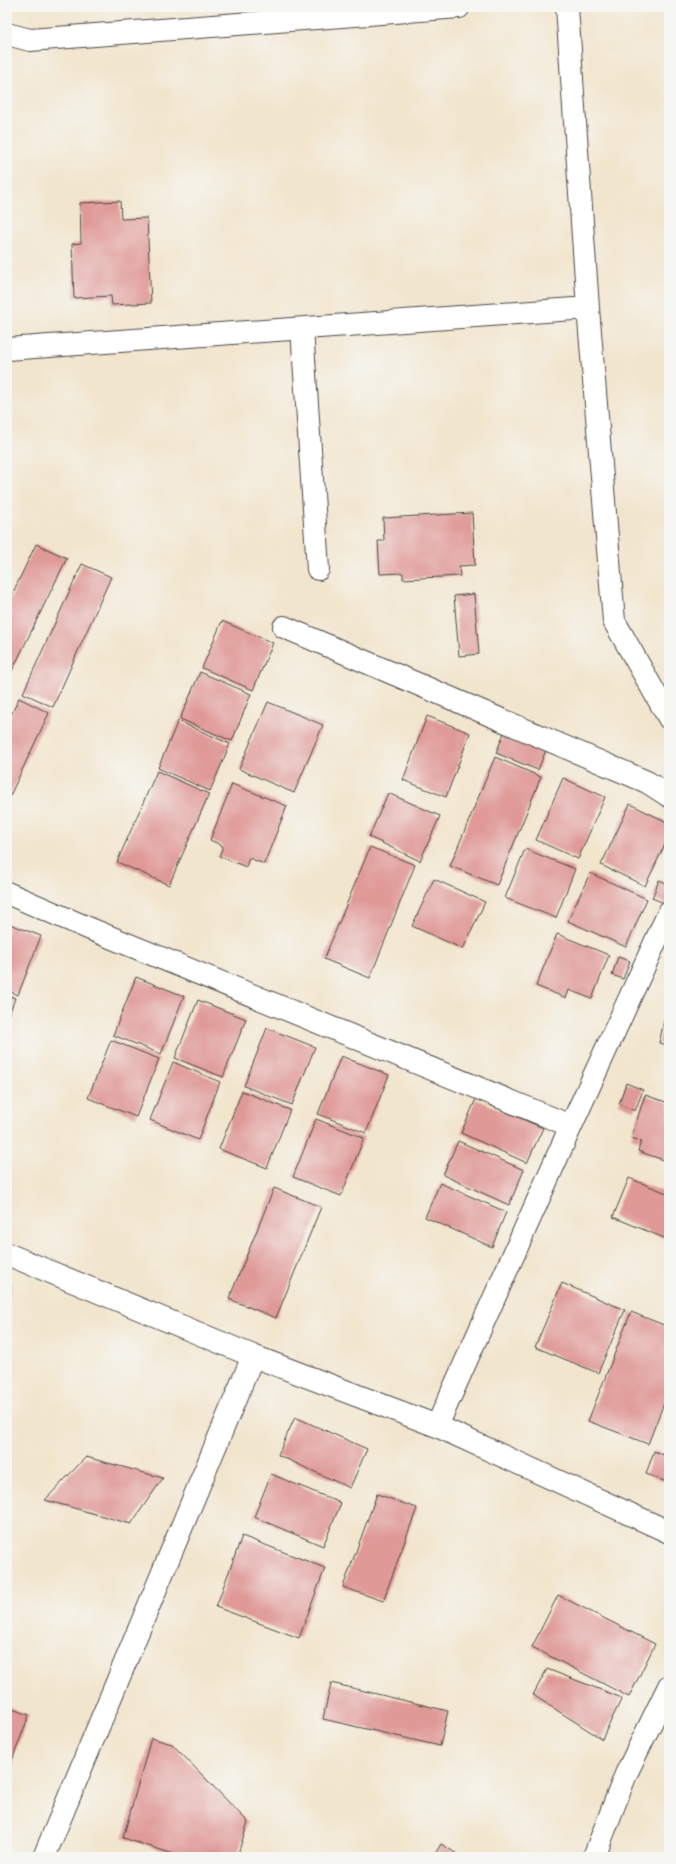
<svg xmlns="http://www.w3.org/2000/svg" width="676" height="1864" viewBox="0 0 676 1864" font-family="Kalam,sans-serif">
  <rect width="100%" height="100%" fill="#f6f6f2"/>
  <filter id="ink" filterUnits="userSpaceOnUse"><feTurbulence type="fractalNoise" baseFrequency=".025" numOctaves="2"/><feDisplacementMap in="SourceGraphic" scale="8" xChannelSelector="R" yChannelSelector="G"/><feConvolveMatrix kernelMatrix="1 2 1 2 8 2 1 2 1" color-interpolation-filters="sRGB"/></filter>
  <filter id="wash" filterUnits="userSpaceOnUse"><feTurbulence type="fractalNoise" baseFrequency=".012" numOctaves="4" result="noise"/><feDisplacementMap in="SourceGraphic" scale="16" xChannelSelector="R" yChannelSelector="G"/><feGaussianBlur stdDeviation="0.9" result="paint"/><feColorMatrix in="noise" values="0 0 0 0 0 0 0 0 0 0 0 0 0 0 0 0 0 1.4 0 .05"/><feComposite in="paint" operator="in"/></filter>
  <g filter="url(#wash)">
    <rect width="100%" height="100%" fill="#f2e5ce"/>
    <g id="blocks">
      <path fill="#df9997" d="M120 201 121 219 147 218 151 303 112 305 111 296 74 298 72 244 81 243 80 203Z
        M472 513 475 565 459 566 460 576 403 579V573L380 574 378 541H384L383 518Z
        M36 544 67 558 7 681V605Z
        M82 564 111 577 53 707 23 693Z
        M474 594 479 654 459 656 454 596Z
        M222 621 273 643 253 690 202 668Z
        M200 672 251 694 232 741 180 719Z
        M19 698 49 713 7 802V724Z
        M268 702 323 725 294 793 239 769Z
        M427 716 470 733 446 797 403 780Z
        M178 721 230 744 210 791 158 768Z
        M504 733 546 750 538 770 496 753Z
        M495 757 541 777 497 885 450 866Z
        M157 771 209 794 169 885 117 862Z
        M563 778 605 797 578 859 536 840Z
        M232 784 287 806 264 864 249 858 246 867 219 856 223 846 210 840Z
        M388 793 440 816 420 861 369 837Z
        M630 804 669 823V836L645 886 601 865Z
        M370 847 415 865 370 978 324 959Z
        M525 849 575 869 556 918 505 898Z
        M590 873 647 899 626 947 568 921Z
        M434 879 485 902 463 949 412 926Z
        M659 880 669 884V905L652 898Z
        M7 923 41 936 18 995 7 990Z
        M557 934 609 955 592 999 569 990 566 998 536 986Z
        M618 957 630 961 623 979 612 975Z
        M136 977 184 996 161 1054 113 1035Z
        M7 995 15 998 7 1020Z
        M198 1000 246 1019 223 1077 175 1058Z
        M667 1008 669 1009V1045L659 1043Z
        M267 1028 315 1047 292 1105 244 1086Z
        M111 1040 159 1059 136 1117 88 1098Z
        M341 1056 389 1075 366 1133 318 1114Z
        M173 1062 220 1082 198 1140 150 1120Z
        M626 1083 643 1090 635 1111 619 1104Z
        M242 1091 290 1110 267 1168 219 1149Z
        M645 1095 669 1103V1162L638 1151 641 1141 631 1138Z
        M476 1099 543 1128 527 1163 461 1133Z
        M316 1119 364 1138 341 1196 293 1177Z
        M458 1141 524 1170 509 1205 443 1175Z
        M629 1178 669 1194V1240L613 1217Z
        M440 1183 506 1212 492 1247 425 1217Z
        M274 1188 321 1207 276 1318 229 1299Z
        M562 1283 625 1310 598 1373 535 1347Z
        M7 1285 11 1286 8 1302H7Z
        M631 1312 669 1327V1390L648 1444 588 1421Z
        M295 1417 367 1449 350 1488 278 1455Z
        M654 1451 669 1457V1483L646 1474Z
        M86 1457 163 1478 131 1524 45 1500Z
        M271 1474 341 1503 323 1546 254 1517Z
        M377 1494 417 1508 383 1601 343 1587Z
        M242 1536 325 1568 299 1638 216 1607Z
        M558 1595 655 1644 629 1697 532 1647Z
        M547 1669 622 1698 602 1739 533 1695Z
        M331 1683 448 1711 440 1746 323 1719Z
        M7 1707 29 1715 7 1774Z
        M151 1738 172 1744 248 1822 237 1857H183L123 1838Z
        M441 1844 462 1857H433Z"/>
    </g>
  </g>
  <g filter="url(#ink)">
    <use href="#blocks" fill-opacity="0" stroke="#494743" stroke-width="1"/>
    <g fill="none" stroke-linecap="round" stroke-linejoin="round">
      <g stroke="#494743" stroke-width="24">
        <path id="minor" d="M567 7 588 308 614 621 669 718
          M7 34 30 40 459 7
          M302 329 318 569
          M7 349 588 308
          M284 627 647 782 669 796
          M7 893 88 928 571 1126 437 1426
          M571 1126 669 912
          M7 1254 253 1356 437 1426 669 1532
          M44 1857 253 1356
          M594 1857 626 1774 669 1686"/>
      </g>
      <use href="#minor" stroke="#fff" stroke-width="22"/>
    </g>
  </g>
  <rect width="676" height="1864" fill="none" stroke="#f6f6f2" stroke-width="24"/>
</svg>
